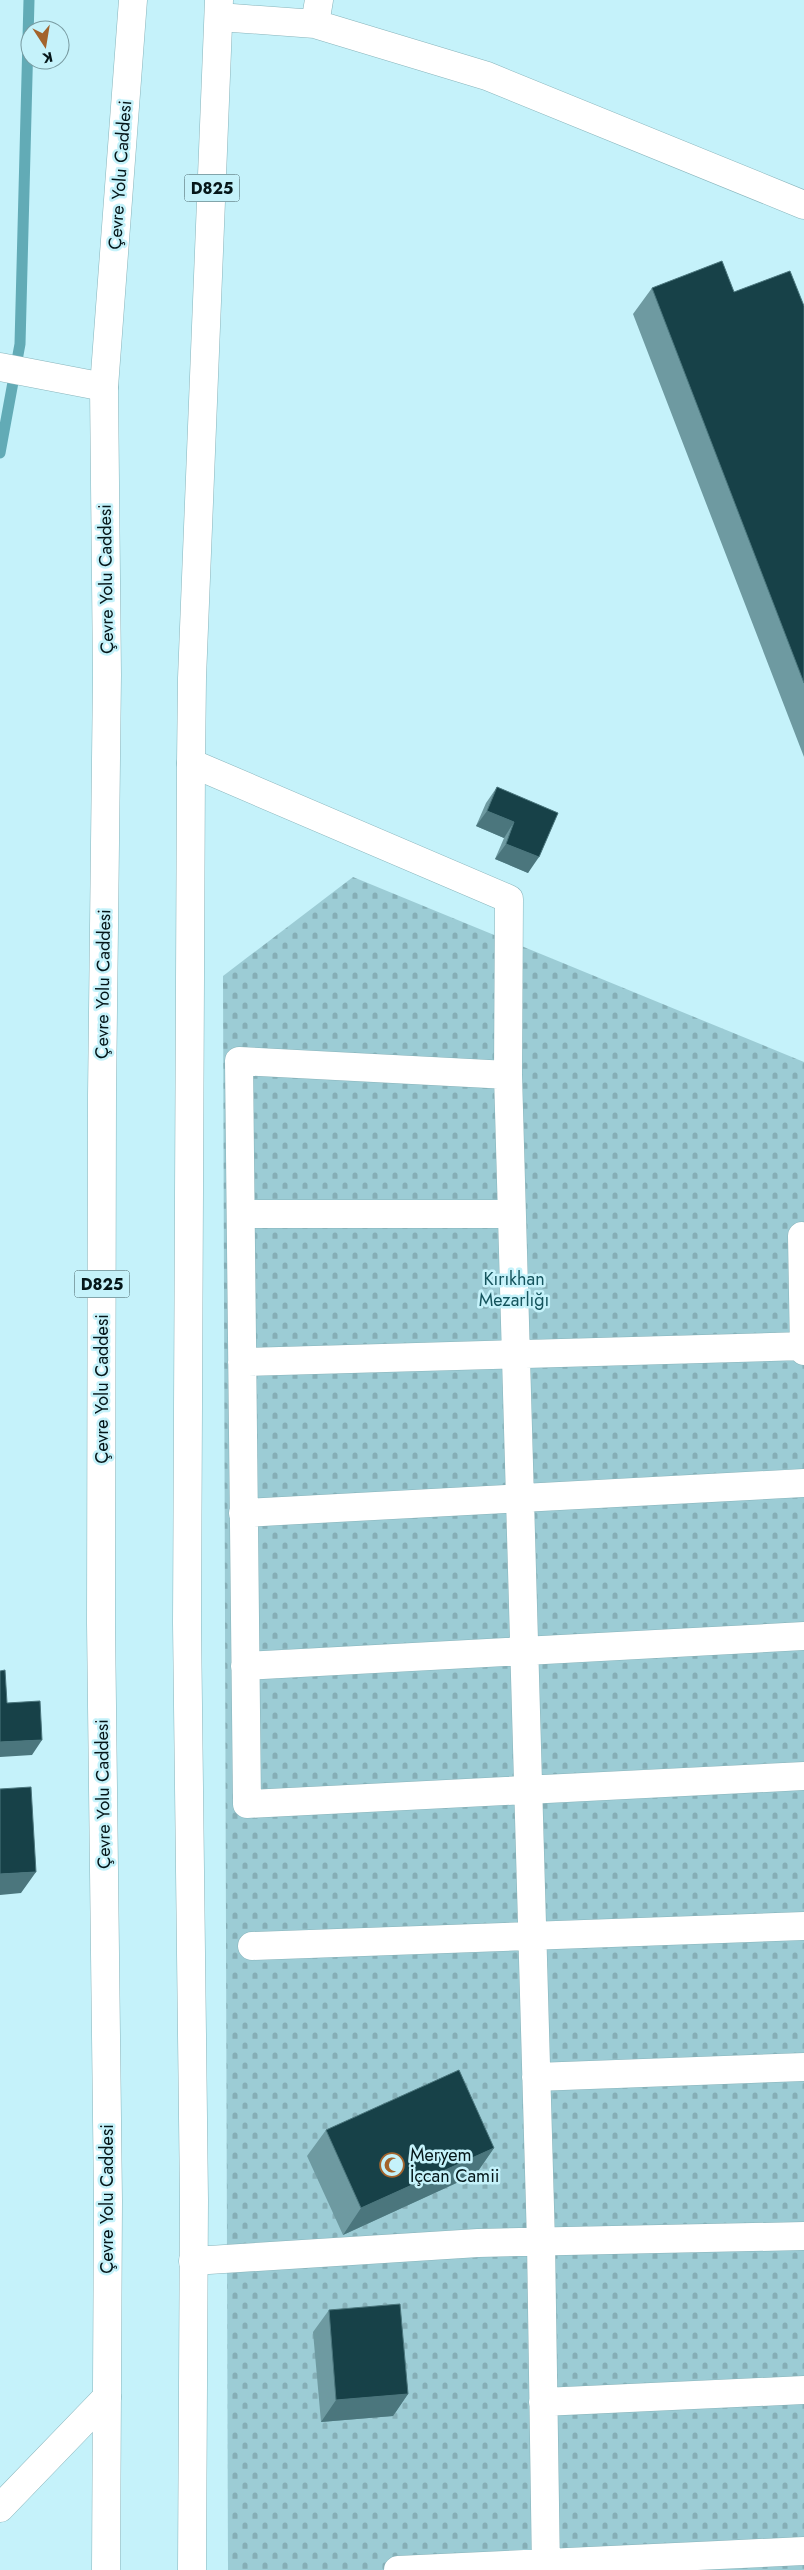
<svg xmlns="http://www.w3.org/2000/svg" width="804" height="2570" viewBox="0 0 804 2570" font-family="Jost,sans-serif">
  <defs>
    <pattern id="cemetery-stones" width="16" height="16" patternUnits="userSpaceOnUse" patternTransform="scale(1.25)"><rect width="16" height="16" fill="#9cccd5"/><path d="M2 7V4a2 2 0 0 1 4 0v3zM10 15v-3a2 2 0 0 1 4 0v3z" fill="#85aeb6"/></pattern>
  </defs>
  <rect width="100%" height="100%" fill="#c5f2fa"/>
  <path fill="url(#cemetery-stones)" d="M353 877 804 1062V2570H228L223 976Z"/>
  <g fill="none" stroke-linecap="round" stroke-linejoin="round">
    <path stroke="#62abb6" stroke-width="11" d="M0 453 20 344 29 0"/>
    <g stroke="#88b4bb" stroke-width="29">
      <path id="minor" d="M219 17 315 24 487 76 804 205
        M315 24 319 0
        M0 367 104 387
        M191 763 509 899 508 1075 541 2242 546 2570
        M508 1075 239 1061 247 1804 804 1776
        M241 1214H511
        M802 1236 804 1351
        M242 1362 804 1346
        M243 1513 804 1483
        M245 1666 804 1636
        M252 1946 804 1926
        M536 2077 804 2067
        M193 2261 478 2243 804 2236
        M543 2402 804 2390
        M0 2508 107 2397
        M398 2570 804 2551"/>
    </g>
    <g stroke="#88b4bb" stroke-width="29">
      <path id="highway" d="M106 2570 108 2201 101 1623 102 1095 107 675 104 387 133 0
        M192 2570 194 2200 187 1623 191 763 192 678 219 0"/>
    </g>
    <use href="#minor" stroke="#fff" stroke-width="28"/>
    <use href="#highway" stroke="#fff" stroke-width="28"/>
  </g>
  <path fill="#6e9aa1" d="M652 288 734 292 804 306V757L633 314Z
    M497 787 558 813 528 873 495 859 504 838 476 826 486 803Z
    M326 2130 494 2148 476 2174 343 2235 307 2156Z
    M329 2310 408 2394 393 2416 321 2422 313 2332Z"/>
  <path fill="#4b767d" d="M487 811 514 822 504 838 476 826Z
    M506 844 539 857 528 873 495 859Z
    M42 1740 32 1755 0 1757V1742Z
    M36 1872 21 1893 0 1895V1874Z
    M494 2148 476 2174 343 2235 361 2208Z
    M408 2394 393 2416 321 2422 336 2400Z"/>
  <path fill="#174148" stroke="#4b767d" d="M722 261 734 292 790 271 804 306V683L652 288Z
    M497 787 558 813 539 857 506 844 514 822 487 811Z
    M5 1670 7 1703 40 1701 42 1740 0 1742V1671Z
    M31 1787 36 1872 0 1874V1789Z
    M459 2070 494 2148 361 2208 326 2130Z
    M400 2304 408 2394 336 2400 329 2310Z"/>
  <defs>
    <g id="mosque-ring" transform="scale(1.25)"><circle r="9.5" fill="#c5f2fa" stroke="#a3642c" stroke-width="1.5"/><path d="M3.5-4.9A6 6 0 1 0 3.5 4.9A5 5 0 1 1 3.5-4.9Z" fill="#a3642c"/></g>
  </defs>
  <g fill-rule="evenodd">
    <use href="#mosque-ring" x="392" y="2165"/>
  </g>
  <g text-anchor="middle" stroke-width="5" stroke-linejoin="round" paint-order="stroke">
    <g fill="#c5f2fa" stroke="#3f585c" stroke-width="1">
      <rect x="184.5" y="174.5" width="55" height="27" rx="4"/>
      <rect x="74.5" y="1270.5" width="55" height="27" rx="4"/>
    </g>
    <g font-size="16" font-weight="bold" fill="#051619">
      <text x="212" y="194">D825</text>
      <text x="102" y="1290">D825</text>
    </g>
    <g font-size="18" fill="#051619" stroke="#c5f2fa">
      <text transform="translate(120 175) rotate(-86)" y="6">Çevre Yolu Caddesi</text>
      <text transform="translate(106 579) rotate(-91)" y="6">Çevre Yolu Caddesi</text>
      <text transform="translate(103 984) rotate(-89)" y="6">Çevre Yolu Caddesi</text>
      <text transform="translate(102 1389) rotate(-90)" y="6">Çevre Yolu Caddesi</text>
      <text transform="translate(103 1794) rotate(-91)" y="6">Çevre Yolu Caddesi</text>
      <text transform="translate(107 2199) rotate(-90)" y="6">Çevre Yolu Caddesi</text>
    </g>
    <g font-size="18" fill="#15545d" stroke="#c5f2fa">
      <text x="514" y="1285">Kırıkhan<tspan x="514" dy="21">Mezarlığı</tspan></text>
    </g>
    <g font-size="18" fill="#051619" stroke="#c5f2fa" text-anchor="start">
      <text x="410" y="2161">Meryem<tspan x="410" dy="21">İçcan Camii</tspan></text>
    </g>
  </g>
  <g transform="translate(45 45) rotate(168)"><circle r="24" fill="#c5f2fa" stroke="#789aa0"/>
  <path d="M0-4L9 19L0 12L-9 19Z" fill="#a3642c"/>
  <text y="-8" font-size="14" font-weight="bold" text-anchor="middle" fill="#051619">K</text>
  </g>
</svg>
